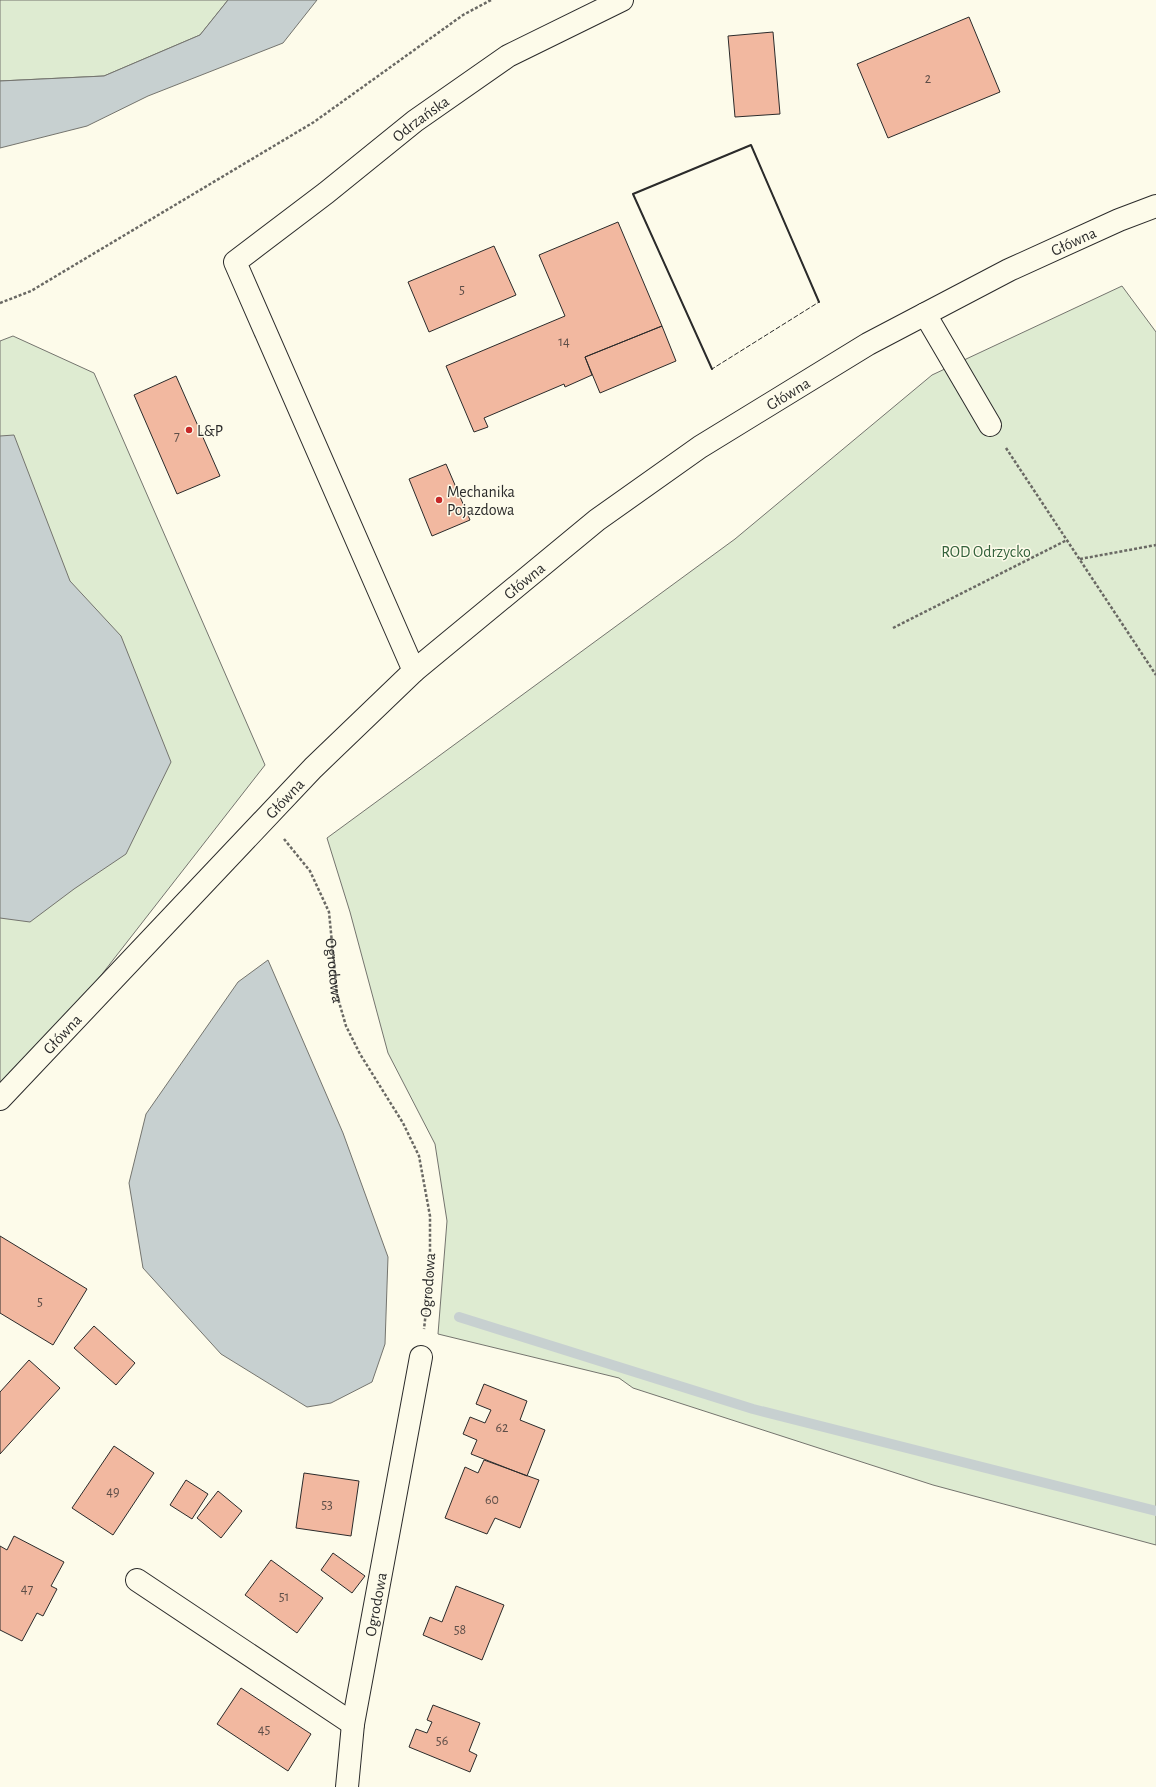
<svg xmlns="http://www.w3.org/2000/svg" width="1156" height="1787" viewBox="0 0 1156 1787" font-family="'Alegreya Sans',sans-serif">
  <rect width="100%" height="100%" fill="#fdfbea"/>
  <path fill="#deebd1" stroke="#74746e" d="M0 0H228L200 35 104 76 0 81Z
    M1122 286 1156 332V1545L933 1485 633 1388 619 1378 438 1334 447 1221 435 1144 388 1053 350 912 327 838 735 539 932 375Z
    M13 336 94 373 265 765 0 1105V341Z"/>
  <path fill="#c7d0d0" stroke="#74746e" d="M228 0H317L283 43 148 96 87 126 0 148V81L104 76 200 35Z
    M14 435 70 581 121 636 171 762 126 854 74 889 30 922 0 918V436Z
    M268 960 343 1133 388 1257 385 1344 372 1382 331 1403 307 1407 221 1354 143 1268 129 1183 146 1114 238 982Z"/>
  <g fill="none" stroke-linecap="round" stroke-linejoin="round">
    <path stroke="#c7d0d0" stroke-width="10" d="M459 1317 753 1409 1156 1511"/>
  </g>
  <path fill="#f2b8a0" stroke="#2b2b2b" d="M969 17 1000 92 888 138 857 64Z
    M773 32 780 114 735 117 728 36Z
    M618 222 662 326 585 357 592 375 565 387 564 384 484 418 488 427 474 432 446 366 565 316 539 255Z
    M494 246 516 295 429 332 408 282Z
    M662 326 676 361 600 393 585 357Z
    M176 376 220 476 177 494 134 395Z
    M446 464 470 520 432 536 409 479Z
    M0 1236 87 1289 53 1345 0 1313Z
    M94 1326 135 1363 116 1385 74 1348Z
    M29 1360 60 1388 0 1454V1392Z
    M484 1384 527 1401 520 1420 545 1430 527 1476 471 1454 477 1440 463 1434 470 1417 485 1423 491 1410 476 1404Z
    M114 1446 154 1473 113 1535 72 1508Z
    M484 1460 539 1480 520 1528 495 1518 487 1534 445 1518 465 1467 478 1473Z
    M304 1473 359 1481 351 1536 296 1528Z
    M186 1480 208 1494 192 1519 170 1505Z
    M218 1491 242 1511 221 1538 197 1518Z
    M14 1536 64 1562 51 1586 57 1589 43 1616 37 1613 22 1641 0 1630V1546L7 1550Z
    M333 1553 365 1576 352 1593 321 1570Z
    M271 1560 323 1598 297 1633 245 1595Z
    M456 1586 504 1605 482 1660 423 1635 430 1617 442 1622Z
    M241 1688 311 1734 288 1771 217 1724Z
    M433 1705 480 1723 469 1751 477 1755 470 1772 409 1747 416 1729 427 1733 432 1722 427 1720Z"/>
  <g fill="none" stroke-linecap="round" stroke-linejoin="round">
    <g stroke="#2b2b2b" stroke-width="24">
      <g id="minor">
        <path d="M925 314 990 425"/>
        <path id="s2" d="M414 671 235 262 326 193 415 121 508 56 622 0"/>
        <path d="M137 1580 353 1724"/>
        <path id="s3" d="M347 1787 353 1724 421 1357"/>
      </g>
    </g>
    <g stroke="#2b2b2b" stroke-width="24">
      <g id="major">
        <path id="s4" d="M0 1099 313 768 414 671 597 520 700 447 868 344 1009 270 1119 220 1156 206"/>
      </g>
    </g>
    <g stroke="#6a6964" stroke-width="2.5" stroke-dasharray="3 2" stroke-linecap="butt">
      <path d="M0 303 31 291 314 122 463 15 491 0"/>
      <path d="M1006 448 1156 675"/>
      <path d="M1080 559 1156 545"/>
      <path d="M893 628 1067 540"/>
      <path id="s1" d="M284 839 310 871 329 912 337 995 346 1026 360 1054 403 1123 419 1156 430 1216V1276L424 1329"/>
    </g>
    <use href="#minor" stroke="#fdfbea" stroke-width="22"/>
    <use href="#major" stroke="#fdfbea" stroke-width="22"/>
    <path stroke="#2b2b2b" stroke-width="1" stroke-dasharray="5 2" stroke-linecap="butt" d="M751 145 819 302 712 369 633 194Z"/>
    <path stroke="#2b2b2b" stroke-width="2" d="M712 369 633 194 751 145 819 302"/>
  </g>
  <g fill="#c62828" stroke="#fdfbea" stroke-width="1.5">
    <circle cx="189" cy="430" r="4"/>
    <circle cx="439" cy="500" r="4"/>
  </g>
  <g text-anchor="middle" stroke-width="3" stroke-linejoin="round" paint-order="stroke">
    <g font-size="14" fill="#5d4e48">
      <text x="928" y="83">2</text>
      <text x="462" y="294">5</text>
      <text x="564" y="346">14</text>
      <text x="177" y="440">7</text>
      <text x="40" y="1306">5</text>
      <text x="502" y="1432">62</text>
      <text x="113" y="1496">49</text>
      <text x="492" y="1504">60</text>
      <text x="327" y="1509">53</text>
      <text x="27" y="1593">47</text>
      <text x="284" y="1601">51</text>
      <text x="460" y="1634">58</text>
      <text x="264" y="1734">45</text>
      <text x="442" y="1745">56</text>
    </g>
    <g font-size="16" fill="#2b2b2b" stroke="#fdfbea">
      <text dy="6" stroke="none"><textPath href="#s2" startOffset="681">Odrzańska</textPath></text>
      <text dy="6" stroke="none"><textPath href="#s4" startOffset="1386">Główna</textPath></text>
      <text dy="6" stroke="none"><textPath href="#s4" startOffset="1062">Główna</textPath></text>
      <text dy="6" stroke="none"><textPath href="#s4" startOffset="738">Główna</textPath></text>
      <text dy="6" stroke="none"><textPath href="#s4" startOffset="414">Główna</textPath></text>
      <text dy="6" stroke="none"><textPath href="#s1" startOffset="145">Ogrodowa</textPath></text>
      <text dy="6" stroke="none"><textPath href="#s4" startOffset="90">Główna</textPath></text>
      <text transform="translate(427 1285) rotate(-86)" y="6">Ogrodowa</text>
      <text dy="6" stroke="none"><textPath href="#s3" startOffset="185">Ogrodowa</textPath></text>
    </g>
    <g font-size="16" fill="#2b2b2b" stroke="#fdfbea" text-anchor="start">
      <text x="197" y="436">L&amp;P</text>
      <text x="447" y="497">Mechanika<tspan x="447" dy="18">Pojazdowa</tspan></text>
    </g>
    <g font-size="16" fill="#34623c" stroke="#fdfbea">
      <text x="986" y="557">ROD Odrzycko</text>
    </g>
  </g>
</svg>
